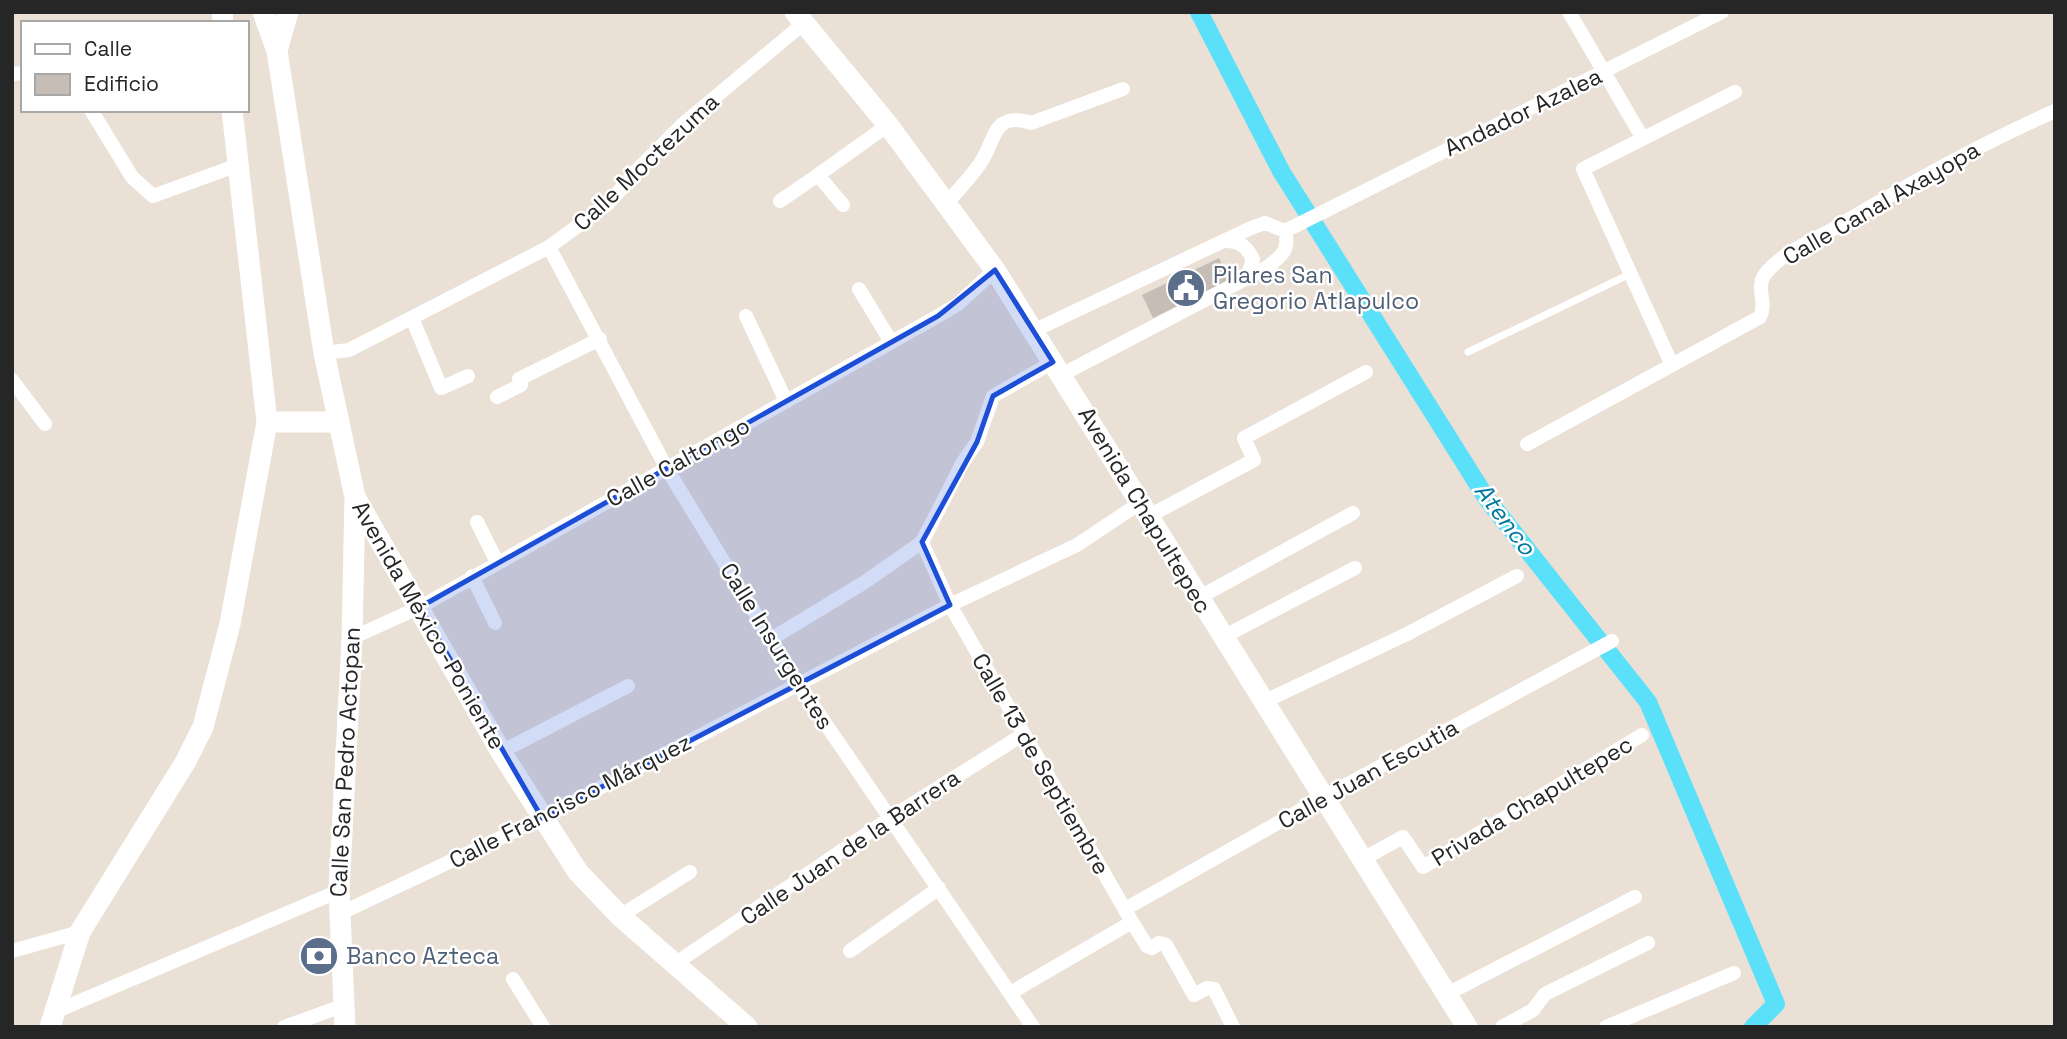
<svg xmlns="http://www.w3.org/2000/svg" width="2067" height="1039" viewBox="0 0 2067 1039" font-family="'Space Grotesk',sans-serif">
  <rect width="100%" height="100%" fill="#ebe0d5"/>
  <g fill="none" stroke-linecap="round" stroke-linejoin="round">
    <path stroke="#5be0fa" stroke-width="18" d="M1199 12 1281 171 1487 499 1648 702 1776 1004 1753 1027"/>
  </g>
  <path fill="#c6bdb6" d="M1219 258 1230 280 1153 318 1142 295Z
    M329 948V957L310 963 309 955Z"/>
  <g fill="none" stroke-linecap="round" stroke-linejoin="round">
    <path stroke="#fff" stroke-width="7" d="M1468 352 1630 274"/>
    <path stroke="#fff" stroke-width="14" d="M1569 12 1642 137
      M12 74 23 73
      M91 110 132 177 153 196 238 165
      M818 175 888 125
      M780 201 818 175 843 205
      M947 203C958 190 970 178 979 165 996 143 991 110 1031 123L1123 89
      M1285 231 1722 12
      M1225 241C1240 241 1246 246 1253 259L1247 278
      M549 247 667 469 799 685 1033 1027
      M859 289 890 340
      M746 316 786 401
      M412 318 441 388 468 376
      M1033 331 1251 228 1265 223 1285 231
      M324 353 349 350 549 247 609 203 636 171 683 124 804 23
      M1672 365 1583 169 1735 92
      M1063 374 1266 268C1282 256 1290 250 1285 231
      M12 380 45 424
      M497 397 521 385 519 379 600 339
      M1527 444 1760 317C1768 302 1754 287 1766 273 1783 252 1811 242 1833 229 1905 186 1978 145 2055 111
      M1149 516 1254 460 1244 438 1366 372
      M477 522 497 562
      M922 542 950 605 1077 545 1140 503
      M472 576 495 623
      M1198 598 1353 513
      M1223 637 1355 568
      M352 638 420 607 938 316 958 304 995 270
      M771 639 865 582 922 542 963 462 977 442 993 396 1053 362
      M1263 702 1405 635 1517 576
      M501 752 628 686
      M1361 860 1403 837 1423 867 1642 735
      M1125 909 1322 798 1612 641
      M339 914 542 818 950 605 1132 922 1012 992
      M620 916 690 872
      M1132 922 1147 946 1152 948 1159 943 1166 945 1194 995 1207 988 1214 989 1233 1027
      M12 951 80 932
      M850 951 939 888
      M676 963 890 818 1024 734
      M513 979 543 1027
      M1445 995 1635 897
      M52 1013 339 891
      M284 1027 345 1005
      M1502 1027 1533 1010 1545 994 1648 943
      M1606 1027 1734 973"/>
    <path stroke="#fff" stroke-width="21" d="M222 12 223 23
      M263 12 277 51 324 353 355 497 501 752 578 872 620 916 747 1027
      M795 12 888 125 995 270 1467 1027
      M277 51 288 12
      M267 422H337
      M50 1027 80 932 186 761 203 727 230 624 267 422 232 110
      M345 1027 339 891 352 638 355 497"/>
  </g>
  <path fill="#1d4ed8" fill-opacity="0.2" stroke="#1d4ed8" stroke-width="5" stroke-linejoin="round" d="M995 270 1053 362 993 396 977 442 922 542 950 605 542 818 420 607 938 316Z"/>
  <defs>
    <g id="civic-disc" transform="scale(2.0125)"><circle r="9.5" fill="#5c6f8a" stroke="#fff"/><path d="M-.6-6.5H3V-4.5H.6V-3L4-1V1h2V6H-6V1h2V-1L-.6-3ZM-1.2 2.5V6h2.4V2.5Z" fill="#fff"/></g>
    <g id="bank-disc" transform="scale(2.0125)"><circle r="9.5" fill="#5c6f8a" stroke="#fff"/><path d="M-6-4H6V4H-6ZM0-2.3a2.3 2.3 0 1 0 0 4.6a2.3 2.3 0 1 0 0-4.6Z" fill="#fff"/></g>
  </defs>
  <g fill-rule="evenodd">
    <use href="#civic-disc" x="1186" y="288"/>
    <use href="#bank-disc" x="319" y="956"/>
  </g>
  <g text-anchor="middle" stroke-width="5" stroke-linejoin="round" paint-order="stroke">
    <g font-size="23" fill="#262626" stroke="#fff">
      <text transform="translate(1523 112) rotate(-26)" y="8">Andador Azalea</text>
      <text transform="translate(646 162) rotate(-43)" y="8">Calle Moctezuma</text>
      <text transform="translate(1881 203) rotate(-30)" y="8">Calle Canal Axayopa</text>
      <text transform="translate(678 462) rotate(-29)" y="8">Calle Caltongo</text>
      <text transform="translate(1145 510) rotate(59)" y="8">Avenida Chapultepec</text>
      <text transform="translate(429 625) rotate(60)" y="8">Avenida México-Poniente</text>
      <text transform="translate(777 646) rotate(58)" y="8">Calle Insurgentes</text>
      <text transform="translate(345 762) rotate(-87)" y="8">Calle San Pedro Actopan</text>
      <text transform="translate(1041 764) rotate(60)" y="8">Calle 13 de Septiembre</text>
      <text transform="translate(1368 774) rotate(-29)" y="8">Calle Juan Escutia</text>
      <text transform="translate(570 801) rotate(-27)" y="8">Calle Francisco Márquez</text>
      <text transform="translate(1532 801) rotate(-31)" y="8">Privada Chapultepec</text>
      <text transform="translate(850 847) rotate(-34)" y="8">Calle Juan de la Barrera</text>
    </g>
    <g font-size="23" fill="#4e5e75" stroke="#fff" text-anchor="start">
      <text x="1213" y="283">Pilares San<tspan x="1213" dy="26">Gregorio Atlapulco</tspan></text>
      <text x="346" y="964">Banco Azteca</text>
    </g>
    <g font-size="24" font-style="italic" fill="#0079a1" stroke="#fff">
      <text transform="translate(1505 519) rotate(53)" y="8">Atenco</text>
    </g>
  </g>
  <rect width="2067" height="1039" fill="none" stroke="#262626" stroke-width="28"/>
  <rect x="21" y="21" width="228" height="91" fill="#ffffff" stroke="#a8a8a8" stroke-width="2"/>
  <rect x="35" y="44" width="35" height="10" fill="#ffffff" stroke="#a8a8a8" stroke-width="2"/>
  <text x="84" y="56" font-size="21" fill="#262626">Calle</text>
  <rect x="35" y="74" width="35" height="21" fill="#c6bdb6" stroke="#a8a8a8" stroke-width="2"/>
  <text x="84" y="91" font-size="21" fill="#262626">Edificio</text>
</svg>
